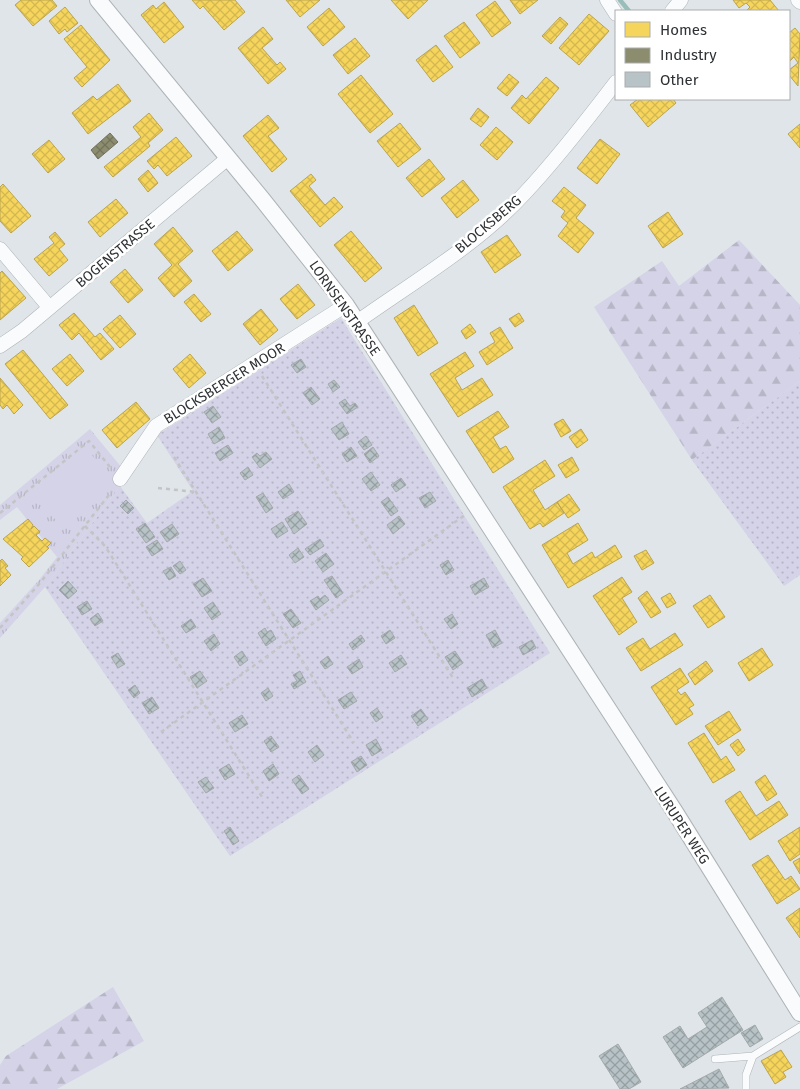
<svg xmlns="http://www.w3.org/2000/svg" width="800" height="1089" viewBox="0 0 800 1089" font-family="'Fira Sans',sans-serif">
  <defs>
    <pattern id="grass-dots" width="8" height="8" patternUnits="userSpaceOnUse" patternTransform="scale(1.25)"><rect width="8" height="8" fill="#d5d3e7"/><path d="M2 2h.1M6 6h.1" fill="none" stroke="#b7b6c7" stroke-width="1.8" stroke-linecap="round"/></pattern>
    <pattern id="forest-firs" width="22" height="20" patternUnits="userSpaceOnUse" patternTransform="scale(1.25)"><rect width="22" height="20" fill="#d5d3e7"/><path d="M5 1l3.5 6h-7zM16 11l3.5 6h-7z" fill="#b7b6c7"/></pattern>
    <pattern id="park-tufts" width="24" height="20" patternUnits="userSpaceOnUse" patternTransform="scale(1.25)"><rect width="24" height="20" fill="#d5d3e7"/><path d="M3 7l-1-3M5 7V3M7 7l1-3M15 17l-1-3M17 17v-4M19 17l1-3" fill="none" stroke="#b7b6c7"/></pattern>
    <pattern id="homes-cross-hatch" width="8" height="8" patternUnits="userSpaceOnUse" patternTransform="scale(1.25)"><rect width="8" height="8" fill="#f6d55c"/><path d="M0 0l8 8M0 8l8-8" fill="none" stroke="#d3b751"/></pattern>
    <pattern id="industry-cross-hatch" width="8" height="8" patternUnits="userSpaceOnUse" patternTransform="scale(1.25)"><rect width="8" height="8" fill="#8c8c6e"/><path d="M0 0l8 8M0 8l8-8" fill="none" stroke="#73735b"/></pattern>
    <pattern id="building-cross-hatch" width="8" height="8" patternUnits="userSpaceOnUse" patternTransform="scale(1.25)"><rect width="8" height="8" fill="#b7c3c7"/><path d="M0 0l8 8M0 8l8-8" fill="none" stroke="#959fa2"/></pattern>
  </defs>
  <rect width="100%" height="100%" fill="#e0e5e9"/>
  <path fill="url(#grass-dots)" d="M341 318 550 653 230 856 45 587 120 486 147 523 193 491 157 435Z
    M800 381V575L784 586 692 460Z"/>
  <path fill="url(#forest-firs)" d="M739 240 800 305V381L692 460 594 307 662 261 679 286Z
    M113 987 144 1041 57 1089H0V1065L6 1056Z"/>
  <path fill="url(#park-tufts)" d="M90 429 122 468 115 479 120 486 45 587 0 638V623L39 580 57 557 17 507 0 520V505Z"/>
  <path fill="#d5d3e7" d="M88 450 112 480 60 525 34 495Z"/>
  <path fill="url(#homes-cross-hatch)" stroke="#baa450" d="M21 0H52L57 6 33 26 15 5Z
    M192 0H235L245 12 224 30 203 6 200 9Z
    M286 0H320L300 17Z
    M391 0H428L408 19Z
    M510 0H538L520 14Z
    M733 0H770L779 11H746L750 7 746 3 739 8Z
    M495 1 511 23 492 37 476 15Z
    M164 2 184 27 164 43 141 15 153 5 156 9Z
    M65 7 78 23 67 32 65 29 59 34 49 21Z
    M329 8 345 27 323 46 307 27Z
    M589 14 609 31 579 65 559 48Z
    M560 17 568 24 551 44 542 36Z
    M464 22 480 43 460 58 444 36Z
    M81 25 110 60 82 87 74 78 87 67 64 39Z
    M263 27 273 39 262 48 277 65 280 62 286 69 268 84 238 48Z
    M795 28 800 34 798 86 789 75V70L798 63 794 57 789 62V33Z
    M355 38 370 56 348 74 333 55Z
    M436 45 453 67 433 82 416 60Z
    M509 74 519 82 507 96 497 88Z
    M361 75 393 114 370 133 338 94Z
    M546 77 559 88 529 124 511 108 522 95 526 99Z
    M118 84 131 101 88 134 72 113 93 96 97 100Z
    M638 99H673L676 103 648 127 630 105Z
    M478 108 489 117 481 127 470 119Z
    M149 113 163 130 148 143 150 146 113 177 104 167 141 137 133 127Z
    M268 115 279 128 268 136 287 159 272 172 243 136Z
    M400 123 421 149 398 167 377 141Z
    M800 124V148L788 134Z
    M496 127 513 142 497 160 480 145Z
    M176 137 192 156 167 176 158 165 154 169 147 161Z
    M600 139 620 154 597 184 577 168Z
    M49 140 65 159 48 173 32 154Z
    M429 159 445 179 422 197 406 178Z
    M148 170 158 183 148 192 138 179Z
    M311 174 316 180 309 186 325 205 334 197 343 207 320 227 290 191Z
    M463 180 479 200 457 218 441 198Z
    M3 184 31 216 11 233 0 221V187Z
    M564 187 586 205 576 218 594 233 578 253 558 236 568 223 561 217 565 211 552 201Z
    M116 199 128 213 100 237 88 222Z
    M668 212 683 234 663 248 648 226Z
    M173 227 193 251 178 264 192 281 174 297 158 278 172 265 154 244Z
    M237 231 253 250 228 271 212 251Z
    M351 231 382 268 365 282 334 245Z
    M55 232 65 244 59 249 68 260 49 276 34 259 54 243 49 237Z
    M507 235 521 255 495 273 481 252Z
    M125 269 143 290 128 303 110 282Z
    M2 271 26 298 0 320V273Z
    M298 284 315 305 297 319 280 299Z
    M194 294 211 314 201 322 184 302Z
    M414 305 438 343 418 356 394 318Z
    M261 309 278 330 260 345 243 324Z
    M74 313 95 337 100 333 114 349 101 360 79 333 72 340 59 325Z
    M519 313 524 321 515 327 509 319Z
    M120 315 136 334 120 348 103 329Z
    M470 324 476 332 466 339 461 331Z
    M500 327 513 348 487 365 479 352 495 342 490 333Z
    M23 350 68 405 50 419 5 364Z
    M465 352 474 366 455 378 462 390 482 378 493 395 458 417 430 374Z
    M70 354 84 371 67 386 52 369Z
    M190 354 206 373 189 388 173 369Z
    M0 378 23 405 14 414 7 405 3 409 0 405Z
    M136 402 150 419 117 448 102 430Z
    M498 411 509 427 493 437 500 449 506 446 514 459 493 473 466 431Z
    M563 419 571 431 561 437 554 424Z
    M581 429 588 440 577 448 569 437Z
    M572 457 579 470 566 478 558 465Z
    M545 460 555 476 533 490 545 510 557 502 564 513 543 527 540 523 530 529 503 487Z
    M569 494 580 510 568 518 557 502Z
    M28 519 33 525 31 529 34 526 40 532 36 535 42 541 45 538 51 543 47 547 49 548 29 567 21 559 23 557 3 539Z
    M578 523 588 540 567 553 573 564 592 552 595 558 615 545 622 557 568 588 542 545Z
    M646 550 654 563 642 570 634 556Z
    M2 559 8 566 5 568 11 575 0 586V561Z
    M622 577 632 592 622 598 637 622 619 635 593 596Z
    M647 591 661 612 651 618 638 598Z
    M670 593 676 603 667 608 661 598Z
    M710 595 725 617 708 628 693 606Z
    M675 633 683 645 641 671 626 648 643 638 650 649Z
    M762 648 773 665 749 681 738 663Z
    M706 661 713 671 695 685 688 674Z
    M680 668 689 682 677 690 681 695 685 692 694 705 689 708 693 714 676 725 651 687Z
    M729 711 741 730 718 745 705 726Z
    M704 733 721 760 726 756 735 770 713 783 688 743Z
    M738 739 745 750 738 756 730 745Z
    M765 775 777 794 767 801 755 782Z
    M740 791 756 816 779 801 788 815 750 840 725 801Z
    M800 827V854L790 861 778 841Z
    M768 855 785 880 791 876 800 889 777 904 752 865Z
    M800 858V874L793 862Z
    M800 908V938L786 918Z
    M781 1050 792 1067 783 1072 786 1077 775 1084 761 1061Z"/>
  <path fill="url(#industry-cross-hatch)" stroke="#70715d" d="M110 133 118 142 98 159 91 150Z"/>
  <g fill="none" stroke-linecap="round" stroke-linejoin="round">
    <path stroke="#99beb9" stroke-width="4.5" d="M620 0 629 11"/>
  </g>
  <path fill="url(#building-cross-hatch)" stroke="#a5a9ab" d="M301 359 306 367 297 373 291 365Z
    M334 380 340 387 333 392 328 384Z
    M311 387 320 399 312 405 303 393Z
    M345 399 350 406 355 403 358 407 347 414 339 403Z
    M213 406 221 417 212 423 204 412Z
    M342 422 349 434 339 440 331 429Z
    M219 427 225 438 214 444 208 434Z
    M366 436 372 445 364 450 358 442Z
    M228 445 233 453 220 461 215 453Z
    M351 447 357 456 347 462 342 454Z
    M373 447 379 456 370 463 364 454Z
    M266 452 272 459 260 468 252 457 257 453 260 456Z
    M248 467 253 475 245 480 240 473Z
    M371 472 380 485 371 491 362 479Z
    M401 478 406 485 396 492 391 485Z
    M289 484 294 492 283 499 278 492Z
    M430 492 436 501 425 508 419 498Z
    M263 493 273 508 266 513 256 497Z
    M388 497 398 511 391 516 381 502Z
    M126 500 134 508 128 514 120 506Z
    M298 511 307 524 294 534 285 519Z
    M399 516 405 524 393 534 387 525Z
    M282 522 288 531 277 538 271 529Z
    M145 523 155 537 146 543 136 529Z
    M172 524 179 534 167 542 160 532Z
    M320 539 324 546 310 555 305 549Z
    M157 540 163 549 152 556 146 547Z
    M298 548 304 557 295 563 289 555Z
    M326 553 334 564 323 572 315 561Z
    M448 560 454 570 446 575 440 565Z
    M180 561 186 570 180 574 173 566Z
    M171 567 176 576 169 580 163 571Z
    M332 576 343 593 336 598 324 580Z
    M203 578 212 591 202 597 193 584Z
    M484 578 489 587 475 595 470 586Z
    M68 581 77 591 68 599 59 590Z
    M325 595 329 600 316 610 310 601 318 596 320 599Z
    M87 601 92 609 82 615 77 607Z
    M213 602 221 614 212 620 204 608Z
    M291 609 301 623 293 628 283 614Z
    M98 613 103 621 95 626 90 619Z
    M452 614 458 624 451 629 444 619Z
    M191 619 196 627 186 633 181 626Z
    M265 628 267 632 271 630 276 639 266 646 258 633Z
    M390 630 395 638 386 644 381 636Z
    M495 630 502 643 493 648 486 635Z
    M214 634 220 644 211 651 204 641Z
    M361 635 365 641 353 650 349 644Z
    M532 640 536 648 523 655 519 647Z
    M242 651 248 660 240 666 234 657Z
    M455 651 463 663 453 670 445 657Z
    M118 653 125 664 118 668 111 657Z
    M401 655 407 664 395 672 389 663Z
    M328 656 333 664 325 669 320 662Z
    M359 659 363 667 352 674 347 667Z
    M200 671 207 681 197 688 190 677Z
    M300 671 306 682 294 689 291 684 297 681 293 675Z
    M482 679 487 688 472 697 467 688Z
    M135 685 140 693 134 698 128 690Z
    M268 688 273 696 266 701 261 693Z
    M351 692 357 701 344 709 338 700Z
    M152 697 159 708 149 714 142 703Z
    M377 708 383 717 376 722 370 713Z
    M421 709 428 719 418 726 411 716Z
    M242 715 248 724 235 732 229 723Z
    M271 736 279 747 271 752 264 741Z
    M376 739 382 750 372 756 366 745Z
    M317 745 324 755 315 762 308 752Z
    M361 756 367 765 357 772 351 762Z
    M229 764 235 774 225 780 219 770Z
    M273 764 279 774 269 781 263 771Z
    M299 775 309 789 302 794 292 780Z
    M206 777 214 788 206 793 198 782Z
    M230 827 239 841 233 845 224 831Z
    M722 997 743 1030 683 1068 663 1037 680 1026 688 1039 707 1027 698 1013Z
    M755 1025 763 1039 750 1047 741 1033Z
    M618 1044 641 1082 629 1089H620L599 1056Z
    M719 1069 729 1088 680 1089Z"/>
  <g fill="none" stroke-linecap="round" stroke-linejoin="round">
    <g stroke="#afb3b6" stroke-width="8">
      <path id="service" d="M715 1059 753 1056 800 1027
        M746 1089V1075L753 1056"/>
    </g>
    <g stroke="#afb3b6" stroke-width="15">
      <path id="minor" d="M607 0 616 14
        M798 0 800 2
        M672 11 681 0
        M0 249 49 307
        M357 322C413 282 477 245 524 194 557 159 587 120 616 82
        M0 346 22 331 228 158
        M120 479 156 426 346 305"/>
    </g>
    <g stroke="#afb3b6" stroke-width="18">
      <path id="tertiary" d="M98 0 262 199 346 305 675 812 800 1013"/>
    </g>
    <path stroke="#c3c4c5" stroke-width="2.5" stroke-dasharray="4 4" stroke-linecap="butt" d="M262 376 453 678
      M174 457 354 743
      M158 488 196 492
      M0 513 89 441 110 467
      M85 526 105 546 264 800
      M0 628 40 583 112 491
      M161 732 465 515"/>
    <use href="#service" stroke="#fafbfc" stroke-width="7"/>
    <use href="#minor" stroke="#fafbfc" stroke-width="14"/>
    <use href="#tertiary" stroke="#fafbfc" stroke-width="16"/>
  </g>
  <g text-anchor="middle" stroke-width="5" stroke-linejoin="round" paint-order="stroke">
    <g font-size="14" fill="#2e3235" stroke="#fff">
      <text transform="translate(488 224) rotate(-40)" y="5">BLOCKSBERG</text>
      <text transform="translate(115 253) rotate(-40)" y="5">BOGENSTRASSE</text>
      <text transform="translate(345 308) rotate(55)" y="5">LORNSENSTRASSE</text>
      <text transform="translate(224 383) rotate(-32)" y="5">BLOCKSBERGER MOOR</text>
      <text transform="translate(682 825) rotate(57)" y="5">LURUPER WEG</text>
    </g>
  </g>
  <rect x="615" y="10" width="175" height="90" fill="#ffffff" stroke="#abadae"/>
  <rect x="625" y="22" width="25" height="15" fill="#f6d55c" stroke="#abadae"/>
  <text x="660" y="35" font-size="15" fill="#2e3235">Homes</text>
  <rect x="625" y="48" width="25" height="15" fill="#8c8c6e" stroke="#abadae"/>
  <text x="660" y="60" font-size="15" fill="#2e3235">Industry</text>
  <rect x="625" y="72" width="25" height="15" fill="#b7c3c7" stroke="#abadae"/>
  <text x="660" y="85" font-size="15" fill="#2e3235">Other</text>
</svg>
